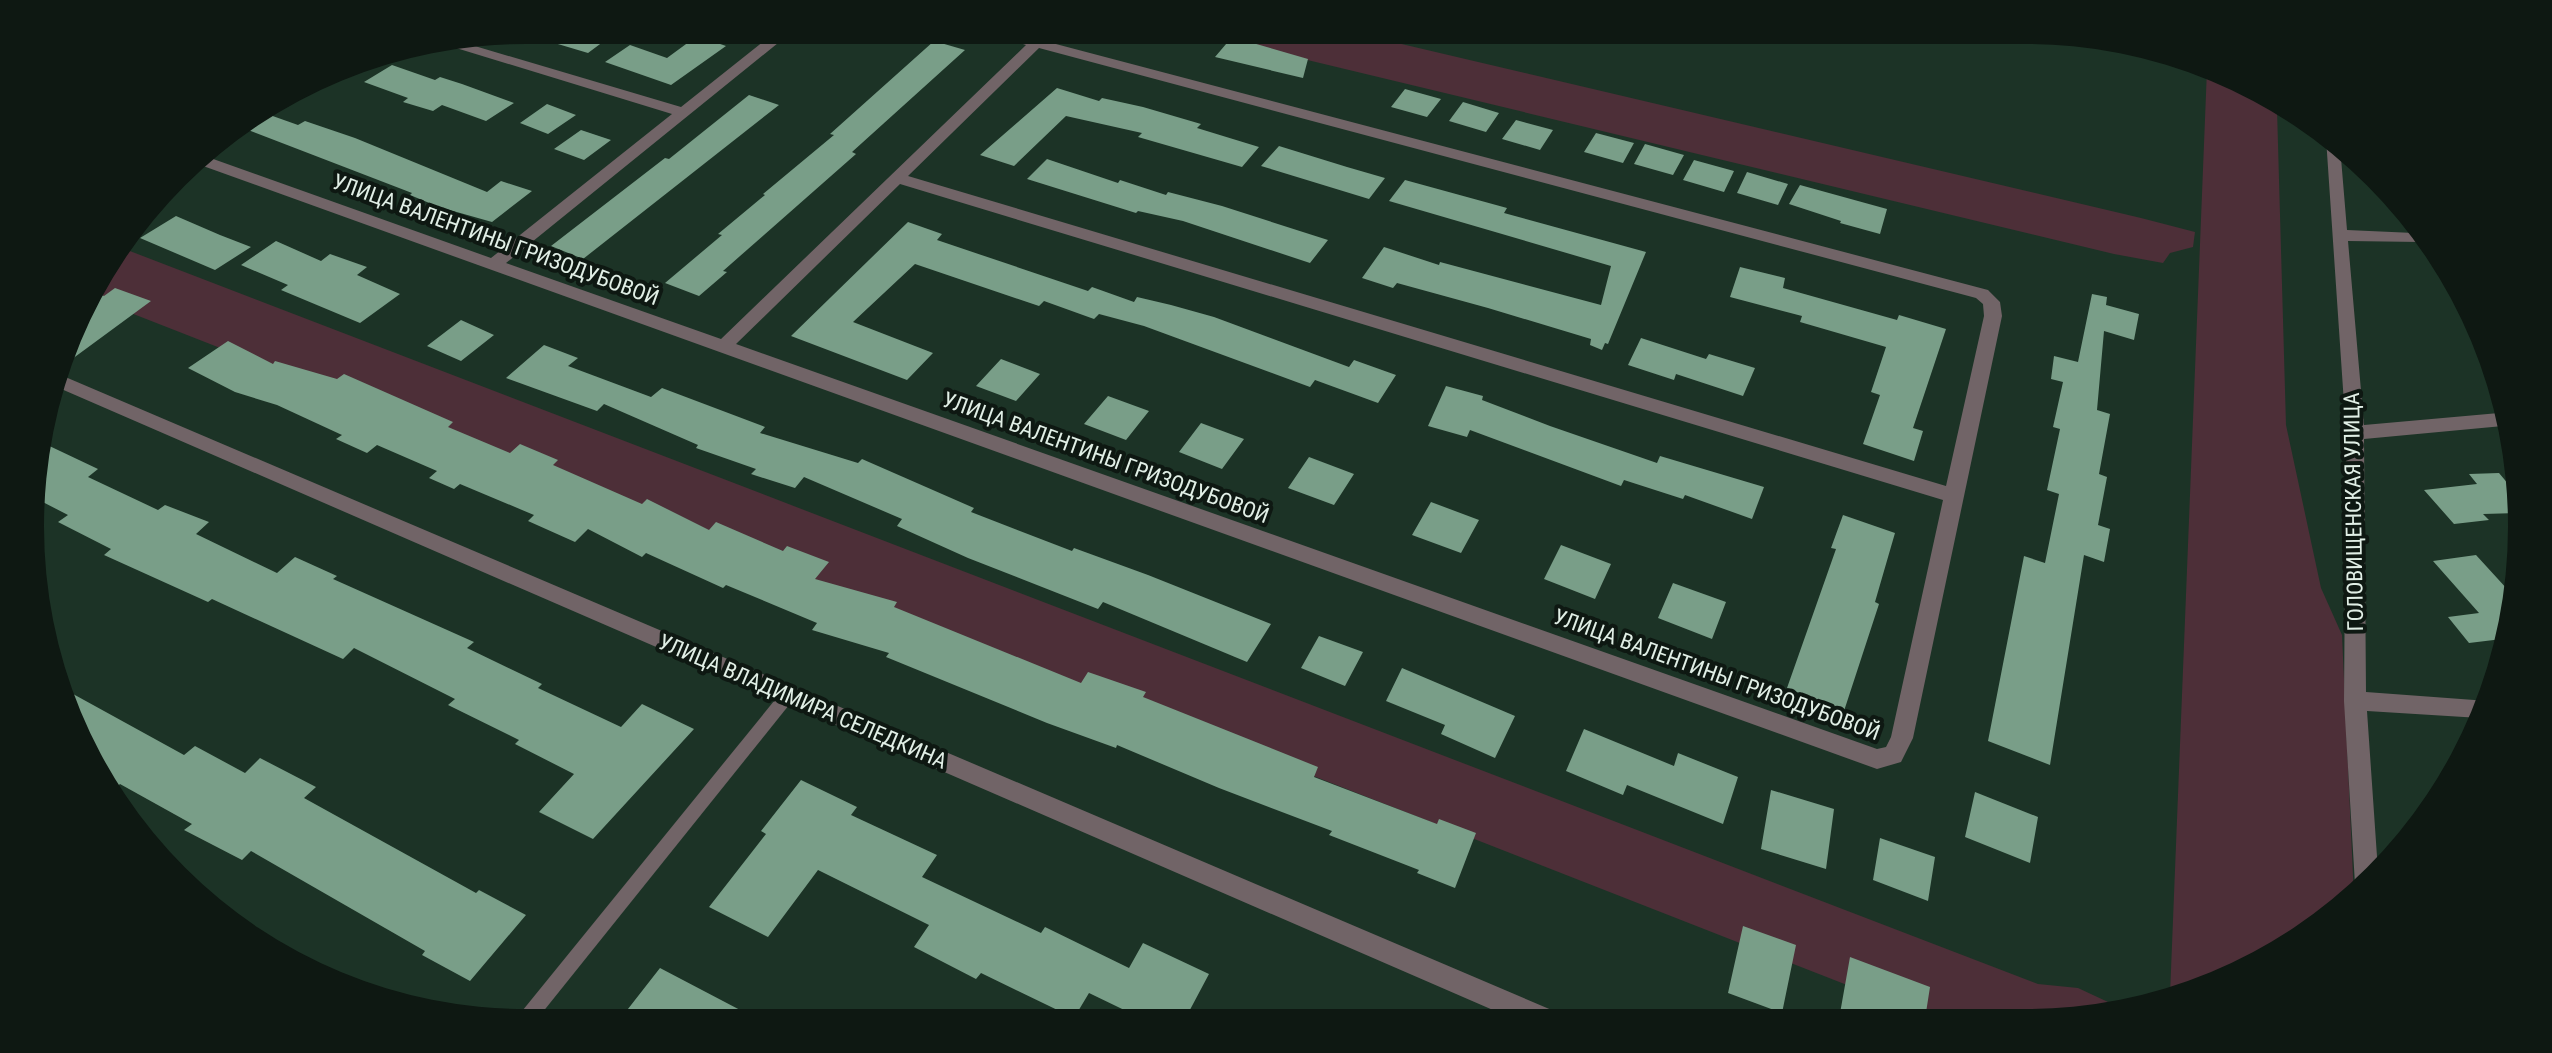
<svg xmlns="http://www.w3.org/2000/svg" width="2552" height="1053" viewBox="0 0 2552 1053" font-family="'Roboto Condensed',sans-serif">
  <rect width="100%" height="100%" fill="#1c3326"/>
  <path fill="#4d2f38" d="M1259 30H1342L2141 218 2195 232 2193 247 2170 253 2163 263 2114 254 1249 46Z
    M2207 69 2277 109 2286 425 2321 588 2342 635 2354 898 2245 972 2170 995Z
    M122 248 2038 984 2078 988 2123 1009 2091 1019H1934L90 297 96 279Z"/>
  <path fill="#799e88" d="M532 30H619L588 53 531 36Z
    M697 36 726 46 671 85 605 62 630 45 667 58Z
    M1232 37 1308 59 1303 78 1215 57Z
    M934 41 965 50 852 152 856 154 723 271 727 272 699 296 665 283 722 235 718 234 765 195 763 194 834 135 830 134Z
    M392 65 435 80 440 77 462 84 514 103 486 121 442 105 433 111 403 102 408 98 364 82Z
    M1057 88 1099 101 1102 98 1143 107 1201 124 1197 128 1259 147 1242 167 1138 137 1142 133 1066 116 1014 166 980 155Z
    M1405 89 1441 99 1427 117 1391 107Z
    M749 95 779 105 583 259 551 246 665 158 669 159Z
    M1463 102 1499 113 1486 132 1449 121Z
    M547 104 576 115 548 134 520 123Z
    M267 114 298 125 305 121 355 138 487 192 501 181 532 191 492 222 439 207 410 195 412 193 243 128Z
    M1516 120 1553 130 1540 150 1502 139Z
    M581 130 611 140 584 160 554 149Z
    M1596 133 1634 143 1623 163 1584 152Z
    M1645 144 1684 155 1673 175 1634 164Z
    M1279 146 1347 167 1385 178 1369 199 1261 166Z
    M1047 159 1118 183 1120 180 1166 195 1168 192 1222 206 1328 240 1310 263 1183 221 1138 211 1136 213 1027 179Z
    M1694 160 1734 171 1724 192 1683 180Z
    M1747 172 1788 184 1778 205 1737 193Z
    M1405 180 1507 208 1504 213 1646 252 1608 344 1605 343 1602 350 1590 345 1591 339 1488 308 1397 283 1393 288 1362 278 1384 247 1439 265 1440 262 1601 305 1611 266 1389 201Z
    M1800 185 1887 209 1880 234 1840 223 1841 221 1789 204Z
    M176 216 220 235 251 247 215 270 140 238Z
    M908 222 942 234 937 240 1088 291 1092 287 1134 302 1137 297 1171 305 1214 317 1349 367 1354 360 1396 375 1378 403 1315 380 1310 387 1144 326 1099 314 1094 319 1044 301 1039 306 915 264 853 322 933 353 907 380 791 336Z
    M276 241 321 261 330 254 367 267 357 275 400 294 360 323 281 290 288 285 241 265Z
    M1740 267 1785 278 1783 288 1897 320 1899 315 1946 329 1913 428 1923 431 1914 461 1863 444 1880 395 1871 392 1886 347 1800 322 1802 316 1730 297Z
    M115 288 151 301 68 362 92 291 104 296Z
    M2092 294 2107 297 2106 305 2139 314 2134 340 2104 331 2097 410 2110 414 2099 474 2107 477 2098 525 2110 529 2104 562 2084 555 2050 765 1988 741 2024 556 2045 563 2059 494 2047 490 2060 429 2053 427 2063 382 2051 379 2054 356 2078 362Z
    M461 320 494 335 461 361 427 346Z
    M1641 338 1706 359 1709 354 1755 368 1743 396 1676 374 1674 380 1628 365Z
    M228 341 273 364 275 361 337 379 344 374 453 422 448 427 510 453 520 444 558 460 553 465 642 504 647 499 709 530 716 522 783 551 787 546 829 562 815 579 897 602 894 607 1081 683 1088 672 1146 692 1143 697 1318 767 1314 777 1437 824 1439 819 1476 833 1455 888 1417 873 1419 870 1329 835 1332 831 1219 788 1117 745 1116 748 1047 723 886 657 889 653 812 630 817 623 726 585 723 588 646 553 642 557 588 529 575 542 528 521 534 515 460 484 454 489 429 478 437 471 377 445 367 453 336 439 342 435 277 405 235 392 188 368Z
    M544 345 578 358 568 366 651 397 662 388 765 427 760 433 858 463 862 459 974 508 971 512 1072 551 1074 548 1148 575 1271 624 1247 662 1103 602 1098 609 968 558 897 526 902 519 804 477 795 488 751 474 756 469 696 448 698 445 604 404 597 411 506 378Z
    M1001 359 1040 374 1016 401 976 386Z
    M1446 386 1483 396 1482 400 1550 426 1657 463 1660 456 1764 487 1752 519 1685 495 1683 499 1624 480 1621 486 1470 430 1467 437 1428 426Z
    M1108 396 1149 411 1126 440 1084 424Z
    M1201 423 1244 439 1222 469 1179 452Z
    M41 442 98 469 88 477 158 510 165 505 209 522 196 534 277 573 295 557 337 576 333 579 474 642 467 648 542 684 538 688 621 727 642 704 694 729 593 839 539 812 574 774 515 744 519 740 448 705 455 699 354 648 343 659 212 599 208 602 104 555 111 549 58 522 68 515 35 498 34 461Z
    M1309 457 1354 474 1334 505 1288 488Z
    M2499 473 2520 498 2518 513 2483 514 2489 520 2454 524 2424 490 2477 484 2469 474Z
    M1431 502 1479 520 1461 553 1412 535Z
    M1843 515 1895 533 1875 602 1879 604 1844 711 1787 688 1836 549 1831 548Z
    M1561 545 1611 564 1595 599 1544 579Z
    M2476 555 2508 590 2502 639 2469 643 2448 617 2479 613 2433 561Z
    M1673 583 1726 602 1712 639 1658 618Z
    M1319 636 1363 652 1345 686 1301 668Z
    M1402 668 1515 716 1495 758 1441 734 1445 725 1386 701Z
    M64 689 184 755 195 746 245 773 260 758 316 787 304 798 476 893 479 890 526 915 470 981 422 955 425 951 251 851 242 860 184 830 192 824 120 784 111 792 97 775Z
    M1584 729 1674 766 1678 753 1738 777 1723 824 1627 785 1623 795 1566 771Z
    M801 780 857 807 851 815 937 855 922 877 1041 933 1045 927 1129 968 1143 943 1209 974 1184 1021H1147L1089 993 1074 1018 981 973 976 979 914 947 929 925 818 870 768 937 709 907 766 834 761 831Z
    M1771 790 1834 809 1826 869 1761 849Z
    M1975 792 2038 817 2030 863 1965 837Z
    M1880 838 1935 857 1928 901 1873 880Z
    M1743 926 1796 945 1782 1013 1728 993Z
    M1850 957 1930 987 1925 1019H1839Z
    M660 968 763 1022 617 1023Z"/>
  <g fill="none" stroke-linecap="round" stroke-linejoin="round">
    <path fill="#716467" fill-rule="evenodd" d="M788 689 793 690 796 695 793 700 534 1023 514 1021 783 690Z"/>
    <path fill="#716467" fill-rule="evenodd" d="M778 30H794L506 263 721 339 1026 45 980 30H1003L1988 290 2000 302 2002 316 1913 738 1901 762 1877 769 192 162 202 155 491 258 672 114 443 44 458 41 681 107ZM1039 48 1976 298 1983 304 1984 316 1946 486 908 176ZM900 184 1943 500 1891 737 1886 747 1877 749 736 344Z
      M2326 138 2340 146 2347 230 2414 233 2421 242 2348 241 2364 425 2499 413 2503 426 2364 439 2366 692 2488 701 2480 718 2367 711 2378 871 2359 892 2355 884 2344 701 2346 433Z
      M63 376 1554 1011 1558 1020H1516L59 388Z"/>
  </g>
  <g text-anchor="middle" stroke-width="8" stroke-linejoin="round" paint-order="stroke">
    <g font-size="22" fill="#e1efe6" stroke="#0e1812">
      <text transform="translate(496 239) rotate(20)" y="8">УЛИЦА ВАЛЕНТИНЫ ГРИЗОДУБОВОЙ</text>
      <text transform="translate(1106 457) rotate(20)" y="8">УЛИЦА ВАЛЕНТИНЫ ГРИЗОДУБОВОЙ</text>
      <text transform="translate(2353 512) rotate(-91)" y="8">ГОЛОВИЩЕНСКАЯ УЛИЦА</text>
      <text transform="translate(1717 674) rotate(20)" y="8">УЛИЦА ВАЛЕНТИНЫ ГРИЗОДУБОВОЙ</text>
      <text transform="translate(803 701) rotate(23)" y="8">УЛИЦА ВЛАДИМИРА СЕЛЕДКИНА</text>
    </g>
  </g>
  <path d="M0 0H2552V1053H0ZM526 44H2026A482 482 0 0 1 2508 526V527A482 482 0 0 1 2026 1009H526A482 482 0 0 1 44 527V526A482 482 0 0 1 526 44Z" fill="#0e1812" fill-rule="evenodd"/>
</svg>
